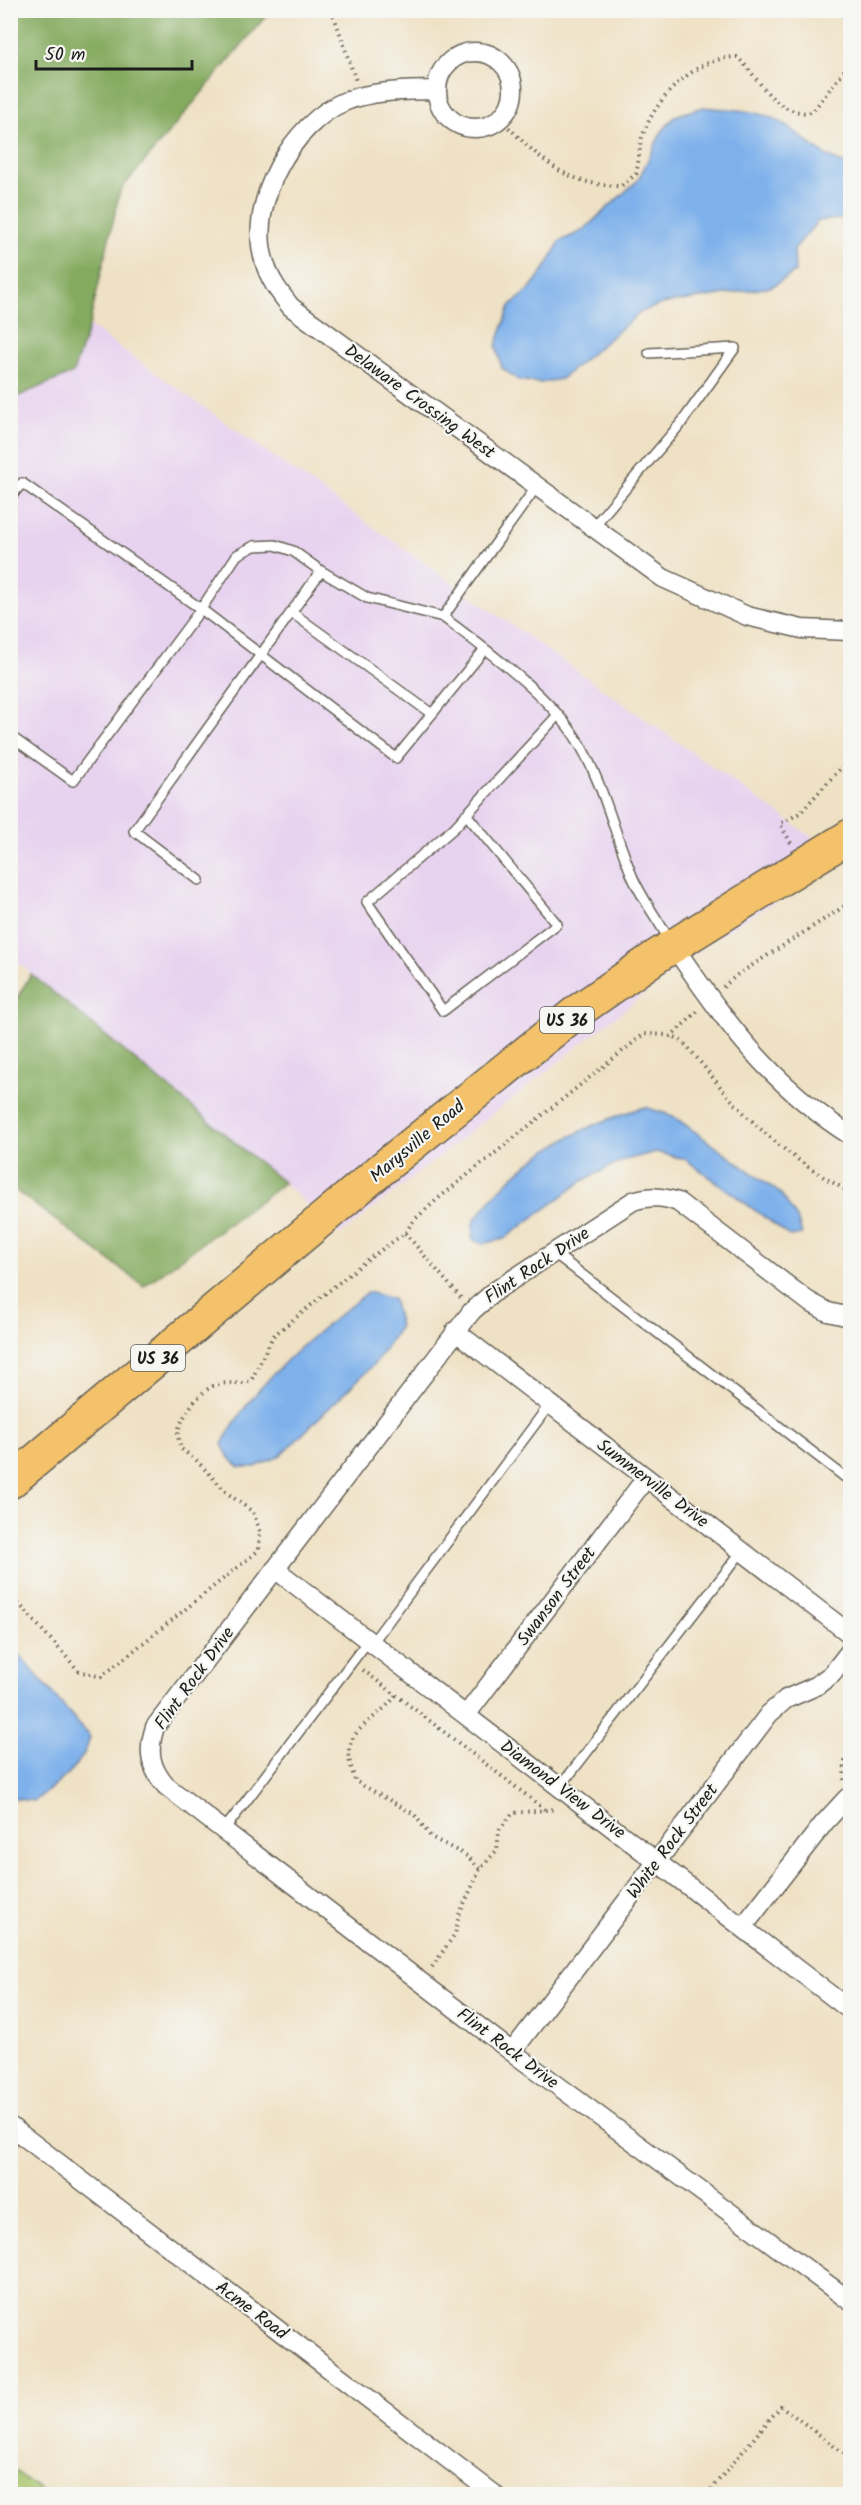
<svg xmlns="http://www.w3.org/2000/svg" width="861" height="2505" viewBox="0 0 861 2505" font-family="Kalam,sans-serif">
  <rect width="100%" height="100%" fill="#f6f6f2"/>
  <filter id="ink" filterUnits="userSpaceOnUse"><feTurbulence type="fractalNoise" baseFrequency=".0167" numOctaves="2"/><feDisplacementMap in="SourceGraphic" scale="12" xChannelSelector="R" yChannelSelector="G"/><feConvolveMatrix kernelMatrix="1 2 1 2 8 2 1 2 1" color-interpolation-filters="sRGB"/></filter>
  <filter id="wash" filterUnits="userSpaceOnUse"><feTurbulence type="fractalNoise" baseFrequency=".008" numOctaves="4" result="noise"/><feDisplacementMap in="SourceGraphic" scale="24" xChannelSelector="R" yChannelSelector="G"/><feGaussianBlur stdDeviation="1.35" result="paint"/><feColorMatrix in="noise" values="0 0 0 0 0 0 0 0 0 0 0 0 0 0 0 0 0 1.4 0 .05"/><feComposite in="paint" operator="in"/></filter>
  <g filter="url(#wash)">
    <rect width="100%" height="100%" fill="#efe1c4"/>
    <path fill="#e7d2ef" d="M89 326 844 860 716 937 340 1235 284 1183 11 957 10 399 72 373Z"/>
    <path fill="#a6c46b" stroke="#617044" stroke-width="1.5" d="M10 2468H11L46 2494H11Z"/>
    <path fill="#84aa5f" stroke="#50633e" stroke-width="1.5" d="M11 10 270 11 120 191 89 326 73 373 11 399Z
      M31 974 284 1183 144 1286 11 1187V1008Z"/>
    <path fill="#7eb1eb" stroke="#4d6684" stroke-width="1.5" d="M703 107C730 110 761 109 784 124 810 141 818 156 850 165V218L818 221 794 249 795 272 771 287 662 304 641 312 561 379 540 383 518 380 502 368 496 346 510 306 528 291 546 267 560 241 582 231 638 180 661 133 675 116Z
      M645 1107 673 1116 781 1194 797 1218 802 1234 790 1236 685 1159 656 1152 621 1161 584 1180 504 1239 482 1244 472 1239C473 1233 472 1225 474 1221 478 1214 484 1208 489 1202 528 1154 586 1124 645 1107Z
      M368 1292 393 1299 400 1326 376 1362 280 1456 255 1467H240L229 1458 222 1444C254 1382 314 1334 368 1292Z
      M11 1645 90 1737C84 1766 57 1784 34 1801L11 1798Z"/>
  </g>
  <g filter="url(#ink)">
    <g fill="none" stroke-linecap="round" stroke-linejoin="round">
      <g stroke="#666157" stroke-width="12">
        <path id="lane" d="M537 486 443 617C485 649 552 697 579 743 604 785 614 833 633 878 643 900 658 920 670 941
          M10 498 22 483 201 609 396 758 485 649
          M593 527 682 422 735 348 649 353
          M321 571 367 598 443 617
          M291 612 432 714
          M10 736 73 781 201 609 237 555 254 546 275 545 293 551 321 571 134 831 199 880
          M466 814 557 924 443 1011 367 902 454 828 557 716
          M554 1253 850 1481
          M372 1643 550 1404
          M560 1787 742 1551
          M224 1830 368 1641"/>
      </g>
      <g stroke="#666157" stroke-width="21">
        <path id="street" d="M437 90a38 38 0 1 1 76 0a38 38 0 1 1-76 0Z
          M437 90C407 91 375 90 346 101 293 122 247 203 264 260 269 279 279 292 291 307L663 578 747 616 802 629 850 631
          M673 945C724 1021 771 1085 850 1135
          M850 1317 828 1312 808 1301 678 1202C661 1196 650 1196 633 1201L495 1291 472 1311 155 1727C147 1751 150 1768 166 1786L512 2052 850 2301
          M455 1331 850 1634
          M275 1569 850 2010
          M466 1715 646 1478
          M743 1927 824 1823 847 1798 850 1801
          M512 2052 769 1714 786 1699 816 1686 832 1674 850 1651
          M10 2126 494 2494"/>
      </g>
      <g stroke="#666157" stroke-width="36">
        <path id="highway" d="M10 1482 390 1162 578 1011 657 956 850 836"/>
      </g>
      <path stroke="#666157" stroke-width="4" stroke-dasharray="1.5 4.5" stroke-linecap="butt" d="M332 10 356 81
        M500 119C538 156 563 186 621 186L636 174C639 162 639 149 642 137 655 98 695 57 737 57 761 78 769 111 808 113L813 111 850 63
        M791 843 780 824 800 813 850 758
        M723 987 737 975 848 904
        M670 1037 698 1011
        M405 1233 461 1298
        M10 1594 79 1671 101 1677 259 1550 260 1531 253 1512 227 1493 197 1461 180 1448C180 1443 178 1438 178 1433 180 1417 202 1387 219 1384 230 1382 240 1385 251 1381L273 1336 367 1260 405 1233 414 1220 440 1197 644 1034C655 1035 670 1033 680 1040 690 1047 717 1084 728 1096 762 1134 805 1169 850 1192
        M363 1670 396 1695C383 1715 349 1728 349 1752 348 1761 353 1772 355 1781L414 1814 431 1837 467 1856 480 1869 497 1850 499 1830 513 1813 557 1809
        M396 1695 547 1811
        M844 1780 845 1762 850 1750
        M432 1967 455 1934 459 1915 480 1869
        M707 2494 781 2406 850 2458"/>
      <use href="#lane" stroke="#fff" stroke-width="9"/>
      <use href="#street" stroke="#fff" stroke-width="18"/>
      <use href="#highway" stroke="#f3c26a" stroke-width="33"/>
    </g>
  </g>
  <g text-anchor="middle" stroke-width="4.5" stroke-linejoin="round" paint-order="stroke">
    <g fill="#f6f6f2" stroke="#5d5d5c" stroke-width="1.5">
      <rect x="540" y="1007" width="54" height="26" rx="4.5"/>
      <rect x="131" y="1345" width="54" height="26" rx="4.5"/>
    </g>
    <g font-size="16" font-weight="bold" fill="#1c1c1c">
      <text x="567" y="1026">US 36</text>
      <text x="158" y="1364">US 36</text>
    </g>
    <g font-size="18" fill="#1c1c1c" stroke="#f6f6f2">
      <text transform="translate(420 401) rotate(36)" y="6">Delaware Crossing West</text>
      <text transform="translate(417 1141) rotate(-40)" y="6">Marysville Road</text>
      <text transform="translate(537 1265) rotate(-34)" y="6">Flint Rock Drive</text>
      <text transform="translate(653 1483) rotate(37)" y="6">Summerville Drive</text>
      <text transform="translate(556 1596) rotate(-53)" y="6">Swanson Street</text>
      <text transform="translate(194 1678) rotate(-54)" y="6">Flint Rock Drive</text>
      <text transform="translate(563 1789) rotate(37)" y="6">Diamond View Drive</text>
      <text transform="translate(672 1841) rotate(-53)" y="6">White Rock Street</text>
      <text transform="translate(508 2048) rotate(37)" y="6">Flint Rock Drive</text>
      <text transform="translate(252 2310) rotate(37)" y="6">Acme Road</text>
    </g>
  </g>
  <rect width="861" height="2505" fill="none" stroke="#f6f6f2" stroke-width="36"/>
  <path d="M36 60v9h156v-9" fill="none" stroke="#1c1c1c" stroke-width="3"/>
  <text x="45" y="60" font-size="18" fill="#1c1c1c" stroke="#f6f6f2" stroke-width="4.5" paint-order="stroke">50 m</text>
</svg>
